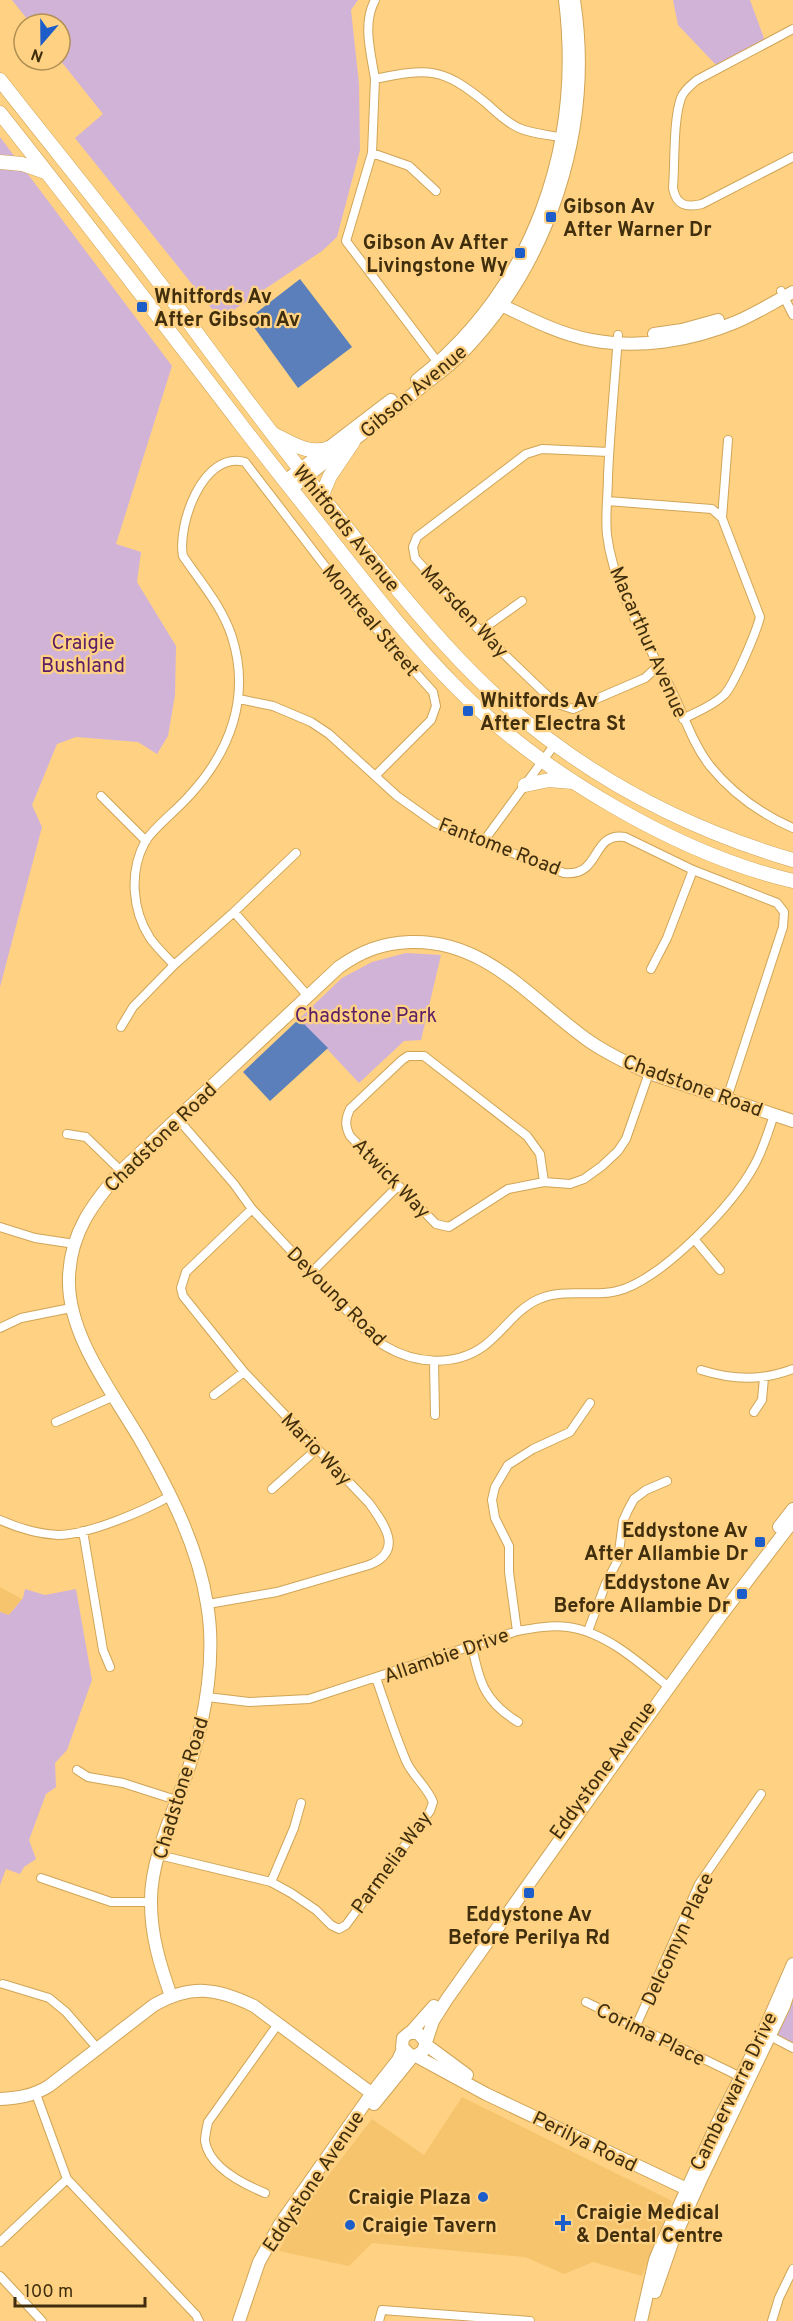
<svg xmlns="http://www.w3.org/2000/svg" width="793" height="2321" viewBox="0 0 793 2321" font-family="Overpass,sans-serif">
  <rect width="100%" height="100%" fill="#fed183"/>
  <path fill="#f5c46d" d="M0 1587 22 1599 9 1615 0 1612Z
    M462 2097 672 2201 642 2276 593 2262 564 2274 525 2257 372 2243 349 2266 279 2251 294 2220 372 2119 424 2155Z"/>
  <path fill="#d1b3d8" d="M12 0H358L351 10 359 84 360 150 337 237 322 251 220 319 75 138 103 114 60 60V24H31Z
    M673 0H750L765 41 718 67 678 25Z
    M0 137 172 366 116 544 141 552 137 582 176 646 175 695 168 736 157 754 138 742 76 737 57 744 32 805 42 827 0 987Z
    M406 953 441 955 421 1040 404 1041 359 1083 299 1019 342 978 372 962Z
    M25 1589 45 1595 76 1589 92 1680 67 1750 55 1763 56 1787 46 1794 29 1840 36 1859 24 1867 20 1874 6 1869 0 1885V1612L9 1615 23 1598Z
    M793 1982V2045L772 2034Z"/>
  <path fill="#5b7fba" d="M300 279 352 347 298 388 248 319Z
    M299 1019 328 1048 270 1101 243 1072Z"/>
  <g fill="none" stroke-linecap="round" stroke-linejoin="round">
    <g stroke="#d0a557" stroke-width="10">
      <path id="street" d="M793 29 697 80C691 85 684 90 681 98 673 120 675 164 673 188 676 205 686 208 702 204L793 157
        M375 79C371 53 362 24 375 0
        M372 153 409 166 436 191
        M781 291 793 315
        M618 335C615 382 610 429 608 476 608 495 605 516 607 535 614 591 648 643 673 693 685 718 693 744 710 766 732 793 761 814 793 828
        M439 364 346 241 372 153 375 79C429 68 442 67 486 103 496 112 507 123 519 128 532 134 550 135 565 138
        M609 452 542 449 526 454 417 537 413 547 415 558 480 631 555 703 573 709 645 678 658 666
        M607 501 712 509 722 518 760 617C756 633 734 685 724 695 713 706 696 712 683 719
        M722 518 728 440
        M480 631 522 601
        M239 699 273 706 311 722 329 734 397 796 435 823 564 873C602 877 590 832 625 837L693 870 777 903 784 912 783 927 727 1098
        M101 796 146 841
        M483 842 555 744
        M234 912 296 853
        M651 969 667 938 693 870
        M307 995 234 912 174 965C166 956 157 948 150 938 132 910 129 872 145 842 152 829 178 809 189 796 230 752 251 697 232 637 222 606 201 583 183 556 177 525 203 450 245 462L354 604 433 692 436 706 431 720 375 776
        M121 1027 133 1007 174 965
        M177 1118 234 1184 252 1209 364 1329C371 1334 377 1342 385 1346 415 1364 455 1367 484 1346 503 1332 516 1309 539 1299 566 1287 596 1299 624 1289 667 1273 732 1206 754 1166 763 1150 768 1132 774 1115
        M67 1134 86 1137 121 1171
        M544 1182 540 1154 527 1136 424 1056H408L402 1060 350 1109C345 1120 345 1126 350 1136L436 1224 449 1227 508 1189 544 1182 570 1184 584 1179 602 1166 618 1151 626 1139 649 1073
        M0 1227 35 1238 75 1244
        M694 1239 720 1270
        M312 1272 398 1186
        M0 1328 21 1318 71 1308
        M434 1362 435 1415
        M701 1370C733 1380 762 1381 793 1369
        M214 1395 244 1372
        M754 1412 762 1400 764 1378
        M56 1422 114 1396
        M272 1489 317 1449
        M0 1520C18 1528 38 1534 58 1535 88 1535 144 1511 170 1496
        M83 1531 103 1650 110 1667
        M208 1604 277 1592 369 1565C404 1551 385 1525 369 1503L244 1372 183 1296 181 1288 186 1272 252 1209
        M517 1631 509 1572V1546L495 1518 492 1500 495 1487 508 1465 533 1449 570 1432 590 1403
        M588 1631 606 1583 618 1560 623 1521 628 1510 634 1499 646 1490 667 1481
        M472 1646C479 1682 485 1702 518 1722
        M207 1697 249 1702 309 1699 517 1631C534 1628 551 1625 568 1627 606 1632 641 1664 670 1688
        M77 1770 88 1777 123 1783 176 1800
        M159 1855 271 1882 291 1893 316 1910 331 1925 339 1929 346 1925 430 1811 433 1802C427 1787 414 1777 407 1763 395 1736 386 1706 376 1678
        M41 1878 111 1902H151
        M271 1882 294 1828 301 1803
        M3 1984 49 1998 66 2012 98 2049
        M586 2002 745 2079
        M636 2026 699 1884 761 1794
        M766 2034 793 2048
        M36 2094 67 2179 196 2315 199 2321
        M265 2193C243 2184 209 2167 205 2141 205 2134 207 2128 208 2122L278 2024
        M0 2242 67 2179
        M0 2276 42 2321
        M379 2321 382 2310 530 2321
        M772 2321 779 2298 793 2269"/>
    </g>
    <g stroke="#d0a557" stroke-width="14">
      <path id="secondary" d="M497 303C527 317 558 334 591 340 639 349 691 341 736 322 755 314 774 302 793 292
        M654 334 682 330 718 320
        M417 380C534 288 583 146 565 0
        M285 481 391 400
        M291 489C331 457 373 426 413 394 428 381 445 370 459 356 550 264 594 128 574 0
        M779 1527 793 1509
        M171 1996C160 1965 151 1936 151 1903 150 1858 176 1807 190 1764 206 1716 216 1654 207 1604 198 1546 170 1492 141 1441 113 1393 67 1335 69 1278 70 1233 93 1203 121 1171L339 967C362 951 382 943 410 942 486 939 531 1000 589 1041 608 1054 629 1064 649 1073L793 1121
        M411 2032 434 2006
        M425 2041 418 2033H409L403 2038 402 2047 410 2055 416 2056 423 2051 433 2021 447 1999 631 1740 722 1614 793 1521
        M425 2044 467 2075
        M416 2056 486 2094 691 2191
        M0 2099C18 2098 33 2096 49 2086L154 2005C191 1984 217 1988 254 2006L378 2098
        M374 2104 413 2056
        M655 2292 672 2243 701 2179 784 2006 791 1984
        M239 2321 259 2262 280 2224 372 2093 398 2060 403 2049
        M641 2321 655 2260 662 2243 718 2122 763 2033 793 1964"/>
    </g>
    <g stroke="#d0a557" stroke-width="15">
      <path id="primary" d="M0 80C61 158 124 234 182 313 250 406 319 496 392 583 428 626 463 667 505 704 588 777 687 829 793 860
        M0 113C81 215 160 319 239 422 270 463 302 502 333 542 373 593 412 643 458 689 541 773 678 854 793 881
        M0 162 22 164 45 172
        M273 434C290 442 309 456 329 448
        M321 497 330 476 353 442
        M525 785 549 780 573 782"/>
    </g>
    <use href="#street" stroke="#fff" stroke-width="8"/>
    <use href="#secondary" stroke="#fff" stroke-width="12"/>
    <use href="#primary" stroke="#fff" stroke-width="14"/>
  </g>
  <g fill="#1c5dc9" stroke="#fed183" stroke-width="2">
    <rect x="545" y="211" width="12" height="12" rx="3"/>
    <rect x="514" y="247" width="12" height="12" rx="3"/>
    <rect x="136" y="301" width="12" height="12" rx="3"/>
    <rect x="462" y="705" width="12" height="12" rx="3"/>
    <rect x="754" y="1536" width="12" height="12" rx="3"/>
    <rect x="736" y="1588" width="12" height="12" rx="3"/>
    <rect x="523" y="1887" width="12" height="12" rx="3"/>
    <circle cx="483" cy="2197" r="6"/>
    <path d="M560 2214h6v6h6v6h-6v6h-6v-6h-6v-6h6z"/>
    <circle cx="350" cy="2225" r="6"/>
  </g>
  <g text-anchor="middle" stroke-width="4.5" stroke-linejoin="round" paint-order="stroke">
    <g font-size="20" font-weight="bold" fill="#402e0c" stroke="#fed183" text-anchor="start">
      <text x="563" y="213">Gibson Av<tspan x="563" dy="23">After Warner Dr</tspan></text>
      <text x="508" y="249" text-anchor="end">Gibson Av After<tspan x="508" dy="23">Livingstone Wy</tspan></text>
      <text x="154" y="303">Whitfords Av<tspan x="154" dy="23">After Gibson Av</tspan></text>
      <text x="480" y="707">Whitfords Av<tspan x="480" dy="23">After Electra St</tspan></text>
      <text x="748" y="1537" text-anchor="end">Eddystone Av<tspan x="748" dy="23">After Allambie Dr</tspan></text>
      <text x="730" y="1589" text-anchor="end">Eddystone Av<tspan x="730" dy="23">Before Allambie Dr</tspan></text>
      <text x="529" y="1921" text-anchor="middle">Eddystone Av<tspan x="529" dy="23">Before Perilya Rd</tspan></text>
      <text x="471" y="2204" text-anchor="end">Craigie Plaza</text>
      <text x="576" y="2219">Craigie Medical<tspan x="576" dy="23">&amp; Dental Centre</tspan></text>
      <text x="362" y="2232">Craigie Tavern</text>
    </g>
    <g font-size="20" fill="#402e0c" stroke="#fed183">
      <text transform="translate(413 391) rotate(-40)" y="7">Gibson Avenue</text>
      <text transform="translate(347 528) rotate(51)" y="7">Whitfords Avenue</text>
      <text transform="translate(465 611) rotate(47)" y="7">Marsden Way</text>
      <text transform="translate(371 620) rotate(50)" y="7">Montreal Street</text>
      <text transform="translate(649 642) rotate(66)" y="7">Macarthur Avenue</text>
      <text transform="translate(500 846) rotate(21)" y="7">Fantome Road</text>
      <text transform="translate(693 1085) rotate(20)" y="7">Chadstone Road</text>
      <text transform="translate(160 1137) rotate(-44)" y="7">Chadstone Road</text>
      <text transform="translate(392 1178) rotate(46)" y="7">Atwick Way</text>
      <text transform="translate(337 1296) rotate(45)" y="7">Deyoung Road</text>
      <text transform="translate(317 1449) rotate(46)" y="7">Mario Way</text>
      <text transform="translate(446 1655) rotate(-19)" y="7">Allambie Drive</text>
      <text transform="translate(602 1770) rotate(-54)" y="7">Eddystone Avenue</text>
      <text transform="translate(180 1788) rotate(-73)" y="7">Chadstone Road</text>
      <text transform="translate(391 1862) rotate(-54)" y="7">Parmelia Way</text>
      <text transform="translate(677 1939) rotate(-65)" y="7">Delcomyn Place</text>
      <text transform="translate(651 2034) rotate(26)" y="7">Corima Place</text>
      <text transform="translate(733 2091) rotate(-64)" y="7">Camberwarra Drive</text>
      <text transform="translate(585 2141) rotate(26)" y="7">Perilya Road</text>
      <text transform="translate(313 2181) rotate(-56)" y="7">Eddystone Avenue</text>
    </g>
    <g font-size="20" fill="#5b2067" stroke="#fed183">
      <text x="83" y="649">Craigie<tspan x="83" dy="23">Bushland</tspan></text>
      <text x="366" y="1022">Chadstone Park</text>
    </g>
  </g>
  <g transform="translate(42 42) rotate(200)"><circle r="28" fill="#fed183" stroke="#b29053" stroke-width="1.5"/>
  <path d="M0-4.5L10 22L0 15L-10 22Z" fill="#1c5dc9"/>
  <text y="-9" font-size="16" font-weight="bold" text-anchor="middle" fill="#402e0c">N</text>
  </g>
  <path d="M15 2297v9h130v-9" fill="none" stroke="#402e0c" stroke-width="3"/>
  <text x="24" y="2297" font-size="18" fill="#402e0c" stroke="#fed183" stroke-width="4.5" paint-order="stroke">100 m</text>
</svg>
